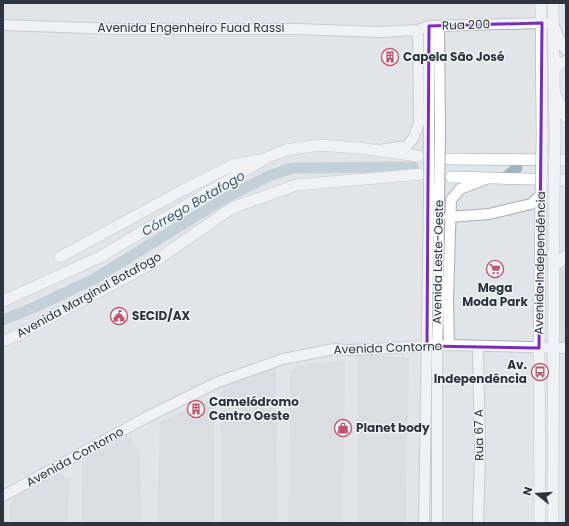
<svg xmlns="http://www.w3.org/2000/svg" width="569" height="526" viewBox="0 0 569 526" font-family="Poppins,sans-serif">
  <rect width="100%" height="100%" fill="#e2e5e8"/>
  <path fill="#d0d4da" d="M358 354 409 358 406 523H357Z
    M345 360 343 523H288L290 372 299 365Z
    M276 367 277 523H222L220 397 223 387 228 381Z
    M215 397 214 523H157L160 422Z
    M130 436 140 454 141 523H82L81 466 88 457Z
    M59 473 69 479 68 523H10V504L16 496Z"/>
  <path fill="#c8d1c4" d="M566 258V343H561L559 264Z"/>
  <g fill="none" stroke-linecap="round" stroke-linejoin="round">
    <path stroke="#a0b5c4" stroke-width="11" d="M504 178 517 168
      M3 320 37 306 94 279 227 197 269 176 292 168 413 167"/>
    <g stroke="#a8acb2" stroke-width="12">
      <path id="secondary" d="M3 25 118 29H297L379 32 418 30 429 26 542 23H553L561 43 566 50
        M439 26 440 132
        M429 131V26
        M384 149 407 146 414 137 419 123 418 30
        M449 217 489 214 531 204 541 195
        M449 345 448 300 451 200 460 189 486 179
        M478 347 480 453 478 523
        M3 496 149 416 218 382 283 359 334 349 349 350 449 345 566 348
        M424 523 429 199
        M437 523V346L438 317 439 197"/>
    </g>
    <g stroke="#a2aab3" stroke-width="12">
      <path id="primary" d="M541 3 542 137
        M553 3 555 137
        M555 68 561 63 566 61
        M556 96 566 117
        M449 159 566 160
        M451 177 566 180
        M60 257 183 190 233 165 258 160
        M554 266 566 256
        M3 301 100 257 266 158 286 150 319 145 359 148 418 156
        M3 341 18 335 151 264 232 208 296 185 422 174
        M540 523 539 348 541 193
        M553 523 554 200"/>
    </g>
    <use href="#secondary" stroke="#fff" stroke-width="10"/>
    <use href="#primary" stroke="#fff" stroke-width="11"/>
    <g stroke="#a8acb2" stroke-width="12" stroke-linecap="butt">
      <path id="secondary-bridge" d="M439 197 440 132
        M429 199V131"/>
    </g>
    <g stroke="#a2aab3" stroke-width="12" stroke-linecap="butt">
      <path id="primary-bridge" d="M541 193 542 137
        M554 200 555 137"/>
    </g>
    <use href="#secondary-bridge" stroke="#fff" stroke-width="10"/>
    <use href="#primary-bridge" stroke="#fff" stroke-width="11"/>
  </g>
  <path d="M0 0H569V526H0ZM542 23 539 348 427 346 429 26Z" fill="#e2e5e8" fill-opacity=".55" fill-rule="evenodd"/>
  <path fill="none" stroke="#7b2cbf" stroke-width="3" stroke-linejoin="round" d="M542 23 539 348 427 346 429 26Z"/>
  <defs>
    <g id="building-ring" transform="scale(0.9)"><circle r="9.5" fill="#f1f4f6" stroke="#c0546e" stroke-width="1.5"/><path d="M-4-6H4V6H1V3H-1V6H-4ZM-2.5-4.3h1.7v1.8h-1.7ZM.8-4.3h1.7v1.8H.8ZM-2.5-1h1.7V.8h-1.7ZM.8-1h1.7V.8H.8Z" fill="#c0546e"/></g>
    <g id="supermarket-ring" transform="scale(0.9)"><circle r="9.5" fill="#f1f4f6" stroke="#c0546e" stroke-width="1.5"/><path d="M-6-5.5h2.5l.6 2H6L4.5 2H-2.5L-4.4-4H-6ZM-1.5 3.2a1.3 1.3 0 1 0 .1 0ZM3 3.2a1.3 1.3 0 1 0 .1 0Z" fill="#c0546e"/></g>
    <g id="civic-ring" transform="scale(0.9)"><circle r="9.5" fill="#f1f4f6" stroke="#c0546e" stroke-width="1.5"/><path d="M-.6-6.5H3V-4.5H.6V-3L4-1V1h2V6H-6V1h2V-1L-.6-3ZM-1.2 2.5V6h2.4V2.5Z" fill="#c0546e"/></g>
    <g id="bus-ring" transform="scale(0.9)"><circle r="9.5" fill="#f1f4f6" stroke="#c0546e" stroke-width="1.5"/><path d="M-5-6H5V4H4V6H2V4H-2V6H-4V4H-5ZM-3.5-4V0h7V-4ZM-3.5 1.2v1.5H-2V1.2ZM2 1.2v1.5H3.5V1.2Z" fill="#c0546e"/></g>
    <g id="shop-ring" transform="scale(0.9)"><circle r="9.5" fill="#f1f4f6" stroke="#c0546e" stroke-width="1.5"/><path d="M-5-2.5h2.3a2.7 3.5 0 0 1 5.4 0H5L5.5 6h-11ZM-1.5-2.5h3a1.5 2.3 0 0 0-3 0Z" fill="#c0546e"/></g>
  </defs>
  <g fill-rule="evenodd">
    <use href="#building-ring" x="390" y="57"/>
    <use href="#supermarket-ring" x="495" y="269"/>
    <use href="#civic-ring" x="119" y="316"/>
    <use href="#bus-ring" x="540" y="372"/>
    <use href="#building-ring" x="196" y="409"/>
    <use href="#shop-ring" x="343" y="428"/>
  </g>
  <g text-anchor="middle" stroke-width="3" stroke-linejoin="round" paint-order="stroke">
    <g font-size="12" fill="#2c343e" stroke="#f1f4f6">
      <text transform="translate(466 25) rotate(-2)" y="4">Rua 200</text>
      <text x="191" y="32">Avenida Engenheiro Fuad Rassi</text>
      <text transform="translate(438 262) rotate(-89)" y="4">Avenida Leste-Oeste</text>
      <text transform="translate(540 263) rotate(-89)" y="4">Avenida Independência</text>
      <text transform="translate(89 295) rotate(-29)" y="4">Avenida Marginal Botafogo</text>
      <text transform="translate(388 348) rotate(-2)" y="4">Avenida Contorno</text>
      <text transform="translate(479 435) rotate(-91)" y="4">Rua 67 A</text>
      <text transform="translate(75 457) rotate(-29)" y="4">Avenida Contorno</text>
    </g>
    <g font-size="12" font-weight="bold" fill="#2c343e" stroke="#f1f4f6" text-anchor="start">
      <text x="403" y="61">Capela São José</text>
      <text x="495" y="292" text-anchor="middle">Mega<tspan x="495" dy="14">Moda Park</tspan></text>
      <text x="132" y="320">SECID/AX</text>
      <text x="527" y="369" text-anchor="end">Av.<tspan x="527" dy="14">Independência</tspan></text>
      <text x="209" y="406">Camelódromo<tspan x="209" dy="14">Centro Oeste</tspan></text>
      <text x="356" y="432">Planet body</text>
    </g>
    <g font-size="13" font-style="italic" fill="#3a566e" stroke="#f1f4f6">
      <text transform="translate(193 203) rotate(-30)" y="5">Córrego Botafogo</text>
    </g>
  </g>
  <rect width="569" height="526" fill="none" stroke="#2c343e" stroke-width="8"/>
  <g transform="translate(537 494) rotate(287)" stroke="#f1f4f6" stroke-width="3" paint-order="stroke">
  <path d="M0-3L7 15L0 10L-7 15Z" fill="#2c343e"/>
  <text y="-6" font-size="11" font-weight="bold" text-anchor="middle" fill="#2c343e">N</text>
  </g>
</svg>
